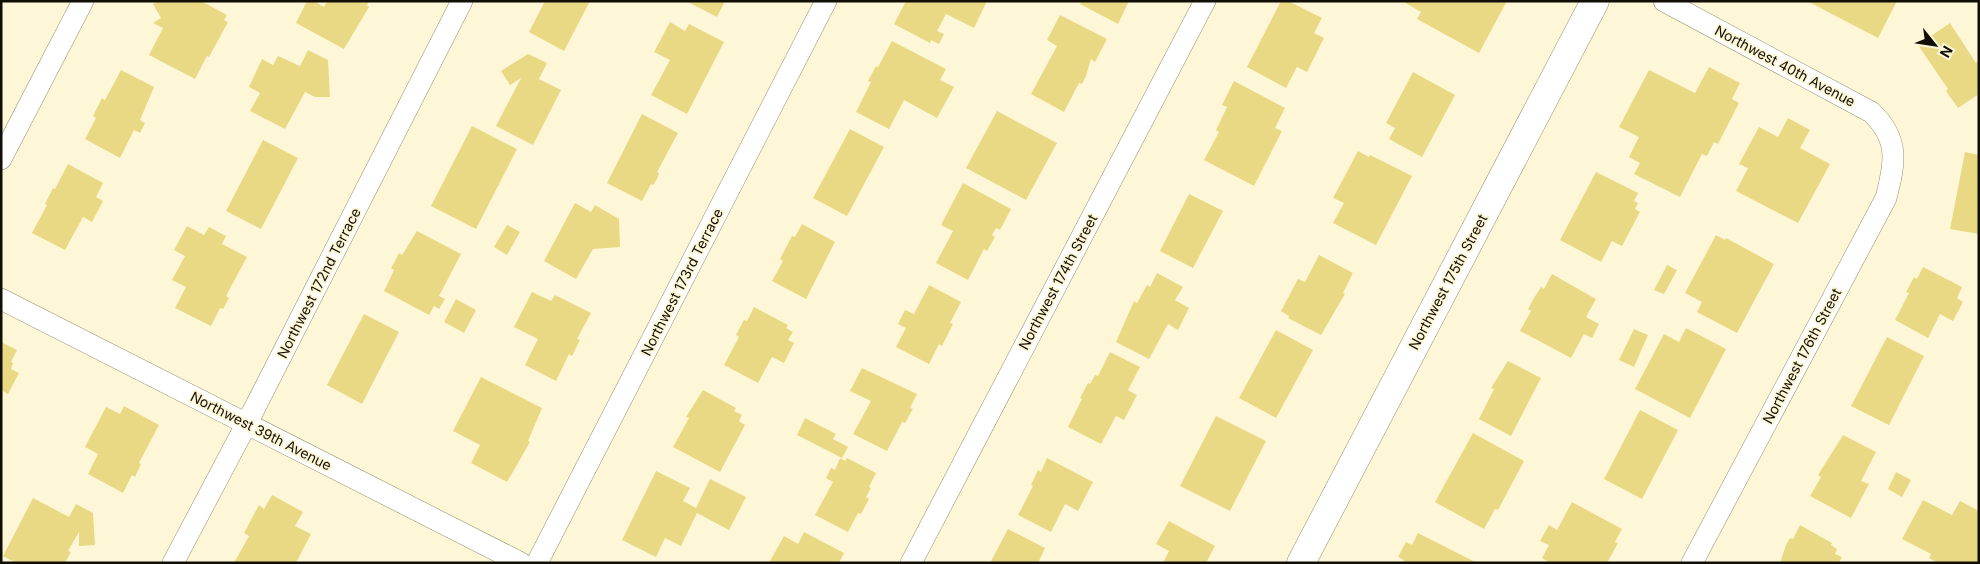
<svg xmlns="http://www.w3.org/2000/svg" width="1980" height="564" viewBox="0 0 1980 564" font-family="Inter,sans-serif">
  <rect width="100%" height="100%" fill="#fef7d7"/>
  <path fill="#ead984" d="M158 1H201L227 15 224 20 228 22 209 57 207 56 195 79 149 55 163 28 153 23 161 18 153 4Z
    M307 1H314L324 7 327 1H369L367 5 369 7 344 49 296 23Z
    M545 1H590L564 51 529 32Z
    M686 1H725L717 17Z
    M906 1H987L974 28 946 14 937 31 944 34 939 44 931 40 930 43 894 24Z
    M1082 1H1129L1118 24 1080 4Z
    M1281 1H1288L1322 18 1314 33 1324 38 1307 72 1297 67 1286 88 1247 67Z
    M1402 1H1507L1479 53 1417 19 1421 12Z
    M1807 1H1897L1878 38Z
    M1060 15 1107 39 1095 62 1091 59 1086 76 1082 84 1079 83 1064 112 1031 94 1057 46 1047 40Z
    M670 22 685 31 689 24 724 42 687 114 651 95 670 60 654 52Z
    M1950 23 1976 63 1979 61V94L1958 108 1946 91 1948 89 1918 45Z
    M892 41 946 69 940 80 954 87 937 118 904 100 889 129 856 112 871 82 868 81 876 66 878 67Z
    M308 50 328 60 330 97H315L305 92 285 129 250 111 260 93 249 87 262 59 273 65 278 56 300 66Z
    M528 54 547 63 539 79 561 90 533 145 496 126 521 78 510 85 501 71Z
    M1709 67 1740 83 1732 99 1739 103 1718 144 1714 142 1707 156 1702 154 1680 197 1634 174 1640 163 1629 157 1639 137 1619 127 1649 70 1695 93Z
    M121 70 154 87 140 120 145 123 140 133 134 130 120 158 85 139 96 118 93 116 102 98 105 100Z
    M1413 72 1455 95 1422 157 1389 139 1395 128 1386 123Z
    M1234 81 1285 108 1275 128 1282 131 1254 186 1204 160 1219 132 1216 130 1227 107 1222 105Z
    M997 111 1057 143 1026 200 966 168Z
    M642 114 678 133 657 172 659 173 657 179 653 185 651 184 642 201 607 183Z
    M1788 118 1810 130 1800 148 1830 164 1798 223 1736 191 1748 168 1739 164 1759 127 1778 137Z
    M472 126 517 149 476 229 431 206Z
    M850 129 884 147 847 216 813 198Z
    M263 140 298 158 261 229 226 211Z
    M1358 151 1369 157 1370 155 1412 176 1376 245 1333 223 1344 203 1333 198Z
    M1965 152 1979 155V234L1950 229Z
    M68 164 103 183 96 197 103 201 92 222 83 217 65 250 32 233 47 205 45 204 53 188 55 189Z
    M1596 172 1638 193 1634 201 1638 203 1635 209 1640 212 1622 246 1612 241 1601 262 1560 240Z
    M963 183 1011 209 1000 230 996 228 992 235 995 237 987 251 984 249 968 280 936 263 953 231 941 225Z
    M1189 194 1223 211 1193 268 1160 251Z
    M575 203 591 212 595 205 619 219 620 247 593 249 576 279 544 261Z
    M802 224 835 242 806 299 772 281 783 261 780 259 792 236 795 237Z
    M507 225 520 232 507 255 494 247Z
    M187 226 204 235 209 227 226 236 222 244 247 257 226 296 229 298 223 309 220 308 211 326 175 308 186 287 172 280 185 256 174 250Z
    M417 231 461 254 439 296 445 299 439 309 434 306 429 315 384 291 394 270 391 268 395 261 399 253 402 255Z
    M1716 235 1725 240 1726 238 1774 264 1737 333 1697 312 1702 302 1685 293Z
    M1319 255 1353 273 1343 293 1345 294 1321 335 1288 318 1289 316 1281 311 1298 279 1305 282Z
    M1667 265 1677 270 1664 294 1654 290Z
    M1923 267 1962 287 1957 298 1963 302 1953 321 1940 314 1928 338 1895 320 1909 293 1906 292 1910 285 1914 277 1917 279Z
    M1157 273 1183 287 1175 300 1189 308 1178 330 1168 324 1149 359 1116 342 1134 301 1137 303 1147 285 1150 287Z
    M1552 274 1596 299 1586 317 1599 324 1592 338 1584 334 1571 358 1520 331 1531 311 1528 309 1534 298 1541 287 1544 289Z
    M929 285 961 302 950 323 953 324 942 346 939 344 929 364 896 347 906 328 898 324 905 310 914 314Z
    M532 292 551 301 555 295 591 313 577 339 580 340 572 356 569 354 556 381 525 365 538 339 514 327Z
    M456 299 476 310 464 333 444 322Z
    M754 307 788 325 786 328 793 332 788 340 794 343 784 363 772 357 758 383 724 365 739 337 736 335 744 320 747 321Z
    M364 314 399 332 362 404 327 385Z
    M1686 328 1726 349 1690 418 1635 389 1664 334 1679 342Z
    M1634 329 1648 335 1634 367 1619 360Z
    M1276 330 1313 350 1276 418 1239 398Z
    M1887 337 1924 356 1889 425 1851 406Z
    M1 342 17 350 11 362 13 363 11 369 19 373 8 394 1 390Z
    M1110 352 1140 367 1128 390 1137 395 1124 420 1116 416 1101 444 1068 427 1082 399 1080 398 1088 383 1090 384 1095 375 1098 376Z
    M1508 361 1541 378 1511 436 1479 419 1494 389 1491 388Z
    M862 368 917 394 910 408 913 409 905 423 902 422 887 451 853 434 871 401 850 391Z
    M481 377 542 408 528 441 530 442 507 482 471 463 480 445 453 431Z
    M703 390 736 408 734 411 742 415 739 421 745 425 720 472 673 447 689 418 686 417Z
    M124 406 159 425 139 463 141 464 135 477 132 475 123 493 88 474 98 454 85 447 106 407 120 414Z
    M1640 410 1678 430 1642 499 1604 479Z
    M1216 416 1266 441 1230 511 1180 486Z
    M805 418 836 434 833 439 848 447 842 458 797 435Z
    M1473 433 1524 461 1498 510 1495 509 1484 529 1435 502Z
    M1843 435 1876 452 1861 481 1869 484 1851 518 1810 496 1821 477 1818 475Z
    M840 458 845 461 847 458 876 473 869 487 871 488 866 497 869 499 861 514 858 513 848 532 815 515 833 482 826 478 831 468 835 470Z
    M1047 458 1093 482 1078 511 1065 504 1051 532 1018 515 1033 486 1031 485 1038 470 1041 472Z
    M656 471 690 488 683 501 696 508 710 479 746 497 729 530 697 513 681 546 665 538 656 557 622 540Z
    M1896 472 1911 480 1902 497 1888 489Z
    M272 495 303 512 295 526 311 534 296 563H234L249 536 244 533 259 505 264 509Z
    M33 498 69 517 76 504 93 513 95 545 79 546V532L68 551 71 552 65 563H16L3 556Z
    M1923 500 1952 515 1960 501 1979 511V563H1938L1929 558 1931 554 1902 539Z
    M1572 502 1622 529 1615 542 1618 543 1607 563H1550L1542 558 1549 545 1540 541 1549 525 1557 530Z
    M1169 521 1215 546 1206 563H1163L1169 551 1156 544Z
    M1800 525 1832 543 1831 545 1837 549 1835 554 1842 557 1839 563H1780L1786 545 1790 538 1793 539Z
    M1008 529 1045 548 1038 563H990Z
    M804 532 844 553 839 563H769L784 536 798 544Z
    M1418 533 1477 563H1403L1404 560 1398 557 1406 542 1412 545Z"/>
  <g fill="none" stroke-linecap="round" stroke-linejoin="round">
    <g stroke="#959072" stroke-width="22">
      <path id="street" d="M1664 1 1871 112C1900 139 1895 163 1886 198L1692 563
        M1 159 83 1
        M1 299 521 563
        M173 563 247 423 462 1
        M537 563 826 1
        M911 563 1205 1"/>
    </g>
    <g stroke="#959072" stroke-width="29">
      <path id="secondary" d="M1301 563 1595 1"/>
    </g>
    <use href="#street" stroke="#fff" stroke-width="21"/>
    <use href="#secondary" stroke="#fff" stroke-width="28"/>
  </g>
  <g text-anchor="middle" stroke-width="4" stroke-linejoin="round" paint-order="stroke">
    <g font-size="14" fill="#110f05" stroke="#fef7d7">
      <text transform="translate(1785 66) rotate(28)" y="5">Northwest 40th Avenue</text>
      <text transform="translate(682 282) rotate(-63)" y="5">Northwest 173rd Terrace</text>
      <text transform="translate(1058 282) rotate(-62)" y="5">Northwest 174th Street</text>
      <text transform="translate(1448 282) rotate(-62)" y="5">Northwest 175th Street</text>
      <text transform="translate(319 283) rotate(-63)" y="5">Northwest 172nd Terrace</text>
      <text transform="translate(1802 356) rotate(-62)" y="5">Northwest 176th Street</text>
      <text transform="translate(261 431) rotate(27)" y="5">Northwest 39th Avenue</text>
    </g>
  </g>
  <rect width="1980" height="564" fill="none" stroke="#110f05" stroke-width="5"/>
  <g transform="translate(1935 45) rotate(120)" stroke="#fef7d7" stroke-width="4" paint-order="stroke">
  <path d="M0-4L9 19L0 12L-9 19Z" fill="#110f05"/>
  <text y="-8" font-size="14" font-weight="bold" text-anchor="middle" fill="#110f05">N</text>
  </g>
</svg>
